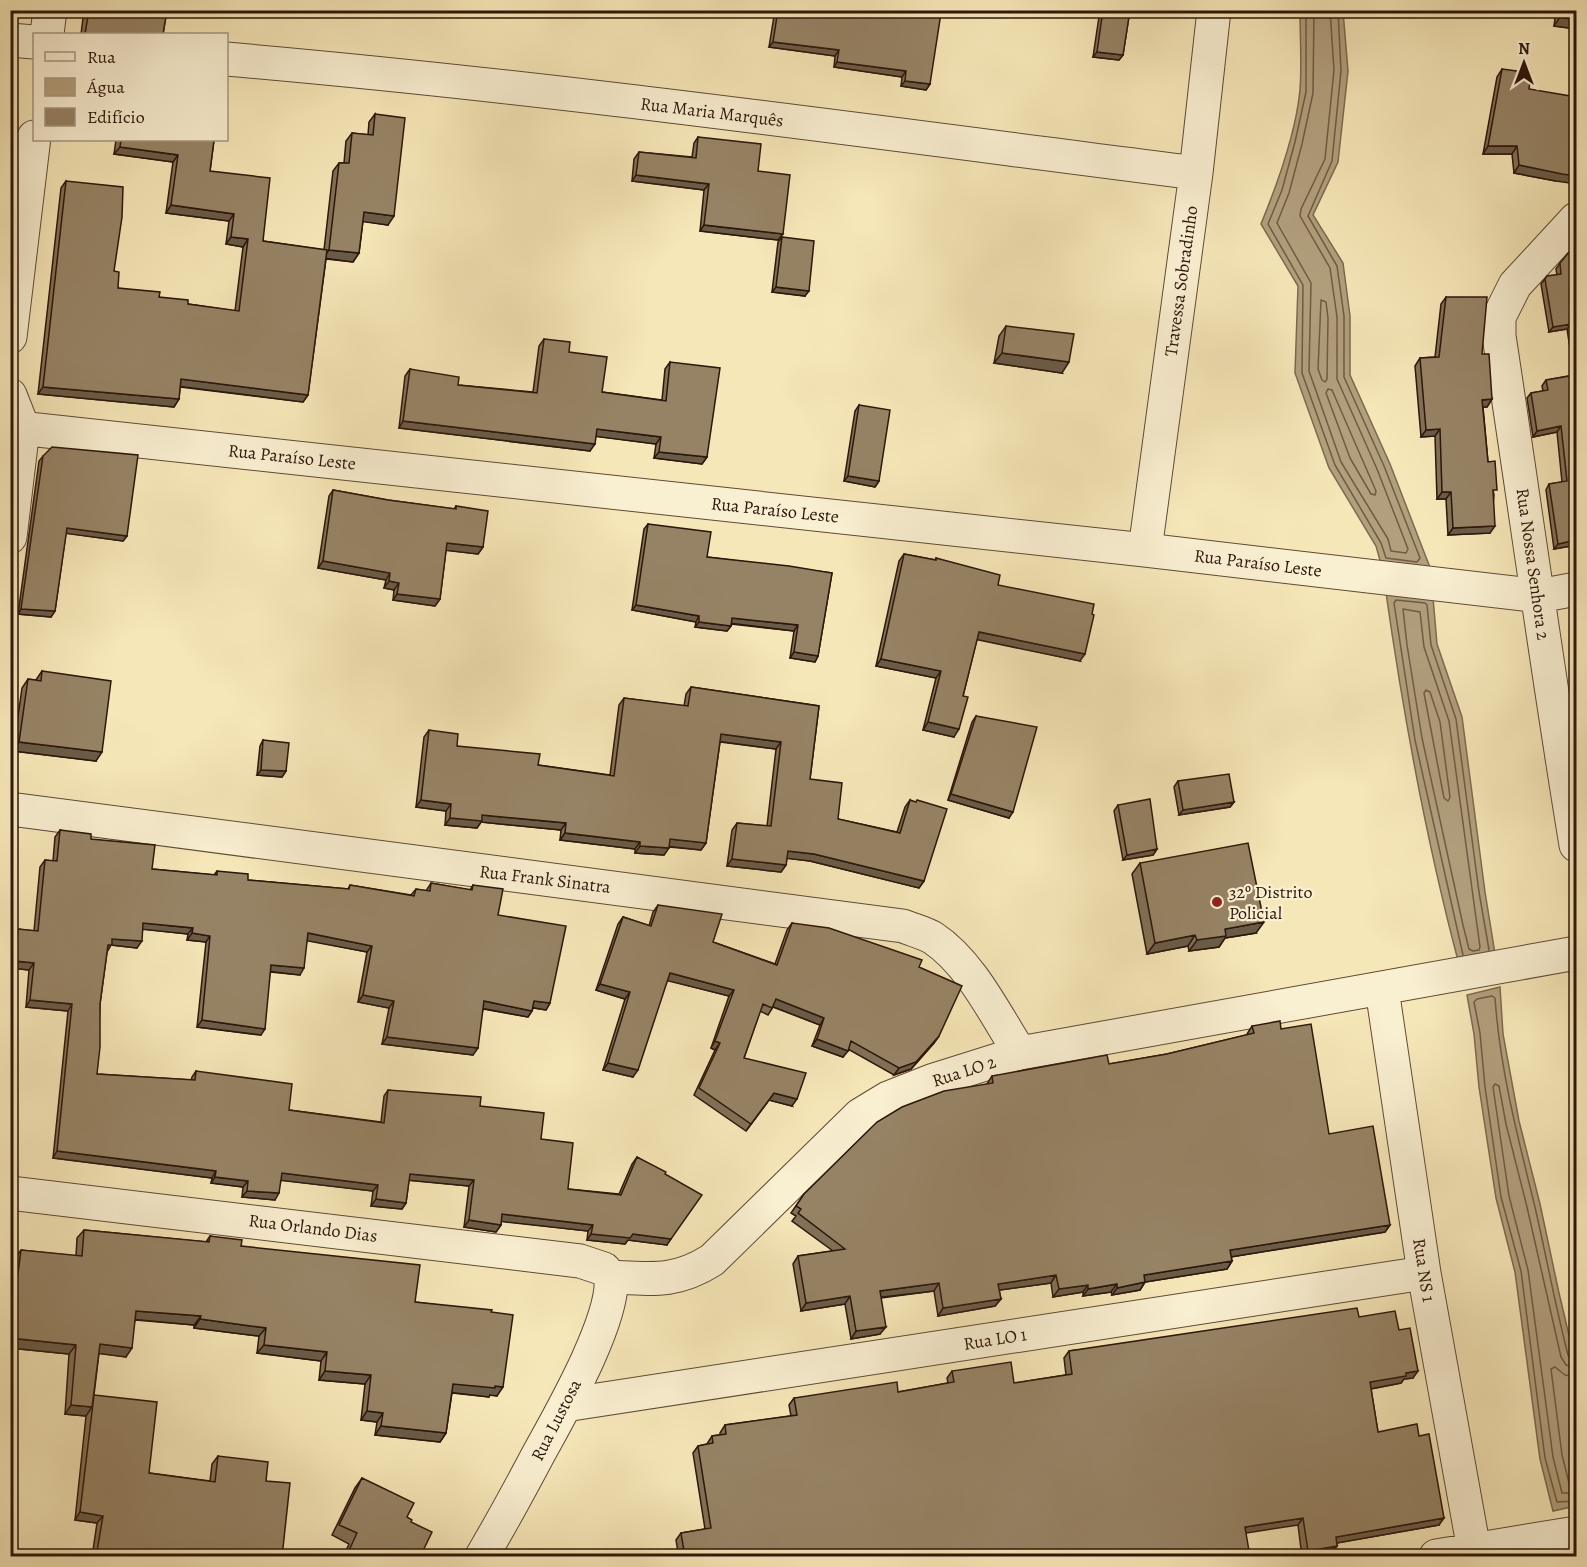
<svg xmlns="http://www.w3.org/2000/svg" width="1587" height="1567" viewBox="0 0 1587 1567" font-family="Alegreya,serif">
  <rect width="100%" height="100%" fill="#f6e7b8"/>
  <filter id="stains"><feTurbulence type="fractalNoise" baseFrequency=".00333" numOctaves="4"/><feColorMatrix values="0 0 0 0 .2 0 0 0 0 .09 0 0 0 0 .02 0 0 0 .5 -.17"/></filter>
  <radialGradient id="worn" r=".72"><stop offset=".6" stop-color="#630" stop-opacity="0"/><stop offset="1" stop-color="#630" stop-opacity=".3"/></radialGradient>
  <path fill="#b2a07d" stroke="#7d694f" stroke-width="1.5" d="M1300 11H1343L1348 71 1338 162 1313 215 1343 263 1350 316V375L1390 464 1431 570 1381 564 1376 546 1329 468 1295 373 1298 286 1261 224C1277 185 1296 132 1300 90 1302 64 1300 37 1300 11Z
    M1386 593 1433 598 1437 644 1462 717 1485 892 1496 960 1460 968C1427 845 1404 719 1386 593Z
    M1500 987 1503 1034 1519 1121 1540 1204 1559 1293 1576 1365V1506L1553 1511 1540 1459 1515 1272 1496 1198 1479 1087 1474 1034 1467 995Z"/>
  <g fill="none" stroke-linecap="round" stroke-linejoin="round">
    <path stroke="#705b44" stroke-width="1.5" d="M1306 10V92L1295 142 1282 190 1268 224 1303 285 1302 373 1335 465 1381 543 1386 558 1417 562 1420 558 1384 466 1344 377V316L1337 266 1308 216 1332 161 1341 71 1338 10
      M1314 10 1313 93 1302 144 1289 193 1277 223 1311 283 1309 371 1341 462 1388 539 1391 551 1406 553 1408 549 1377 469 1337 379V317L1330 268 1300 216 1301 209 1325 159 1334 70 1330 10
      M1321 300 1326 302 1328 318 1327 379 1325 382 1322 380 1318 369Z
      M1328 389 1332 390 1376 491 1375 495 1371 494 1350 458 1326 393Z
      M1403 609 1420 612 1424 647 1449 721 1480 947 1479 950 1473 951 1469 949 1463 925 1422 738 1407 645Z
      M1426 690 1430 692 1440 722 1450 797 1448 801 1444 798 1424 693Z
      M1463 955 1415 740 1394 603 1396 600 1425 603 1427 605 1431 645 1456 719 1479 892 1489 950
      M1576 1360 1571 1359 1568 1355C1555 1305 1546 1254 1534 1203 1517 1134 1500 1069 1495 998L1492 996 1477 999 1474 1002 1480 1033 1485 1087 1501 1197 1521 1271 1545 1458 1557 1502 1576 1501
      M1576 1368 1566 1365 1561 1357 1527 1207 1506 1124 1499 1086 1495 1084 1493 1087 1509 1196 1528 1270 1553 1457 1562 1493H1576
      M1576 1377 1565 1375 1555 1367 1551 1369 1562 1455 1569 1483 1576 1484"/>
    <g stroke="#5f4a36" stroke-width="35">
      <path id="minor" d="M47 34 50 10
        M10 40 34 42
        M226 59C551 87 873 132 1196 173
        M1576 219 1515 285 1499 317V336C1525 506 1548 676 1576 845
        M10 337 34 137
        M10 395 23 428 10 537
        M10 427 1145 550 1539 596 1576 589
        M1145 550 1196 173 1214 10
        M10 809 903 926C913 930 925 933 933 938 971 963 996 1016 1020 1053
        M1382 989 1424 1273 1474 1550
        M10 1193 580 1261 604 1269 611 1277
        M611 1277C652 1279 676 1283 712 1260L860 1115 888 1098 931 1081 1020 1053 1576 953
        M565 1405 1424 1273
        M482 1556C502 1522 521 1487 539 1453 561 1413 615 1319 611 1277
        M1436 1556 1576 1533"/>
    </g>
    <use href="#minor" stroke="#f9efd1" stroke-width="33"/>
  </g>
  <path fill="#817157" stroke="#2d160b" stroke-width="1.5" d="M84 10H167L163 34H81Z
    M775 10H923L930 84 926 90 901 86 902 77 834 67 835 56 769 47Z
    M1100 10H1130L1123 55 1119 60 1093 57Z
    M1556 10H1576V29L1554 26Z
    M1502 69 1529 89 1556 181 1514 173 1512 154H1483L1497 77Z
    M375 114 388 225 363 221 359 253 353 262 326 259 308 395 303 402 180 387 179 399 174 407 38 394 61 188 66 181 114 271 118 288 188 304 235 311 243 247 226 244 229 221 166 213 173 162 114 154 116 140H214L210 171 263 241 324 250 333 171 339 163H344L346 141 352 133 368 135 369 122Z
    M698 137 758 171 778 240 700 231 704 190 632 181 634 159 639 152 692 157 694 143Z
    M782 237 805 296 772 292 778 242Z
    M1576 252V545L1554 549 1546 490 1549 484 1562 482 1557 432 1533 437 1527 398 1531 393 1543 391 1542 386 1546 380 1574 375 1567 329 1549 332 1541 284 1545 279 1557 275 1556 269 1560 263Z
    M1446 297 1482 354 1492 399 1487 407H1483L1488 462 1494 495 1490 533 1448 535 1446 499H1437L1435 436 1421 437 1415 366 1420 358 1435 357 1441 304Z
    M1006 326 1062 373 994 363 999 336Z
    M544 339 569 352 602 392 662 400 665 369 670 362 707 457 702 464 654 458 656 444 596 436 590 451 399 428 405 376 410 369 458 385 533 392 539 346Z
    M859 405 879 481 875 487 844 481 855 411Z
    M43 456 127 536 123 541 66 533 55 611 51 617 18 614 39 461Z
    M333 490 388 500 454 509 456 506 483 547 478 554 446 550 440 599 435 606 393 600 394 590 384 588 386 580 318 568 329 496Z
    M648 524 707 557 832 573 818 656 815 662 790 658 794 631 731 624V626L727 631 695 627 696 622 632 610 644 529Z
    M904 554 935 560 936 558 998 585 1080 661 977 639 963 696 954 737 923 730 936 678 876 666 899 561Z
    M1574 651H1576V703L1570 657Z
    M42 671 96 761 13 751 22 688 28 679 36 680Z
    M691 687 819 706 810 779 838 819 897 832 905 807 910 800 924 881 919 888 810 861 787 858 786 865 781 872 727 866 732 830 737 823 767 826 776 749 720 742 706 843 701 850 669 847 664 855 635 853V849L560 840 561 830 481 822 477 828 445 825 446 811 416 807 424 737 429 730 457 746 538 765 610 775 619 705 624 698 684 706 686 694Z
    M976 716 1009 818 948 800 972 722Z
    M263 740 286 771 282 777 257 775 260 746Z
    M1178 781 1234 802 1230 807 1179 815 1174 787Z
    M1118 805 1157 849 1153 855 1123 860 1114 811Z
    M60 830 91 839 152 869 214 875 217 871 248 880 348 889 350 885 411 895 416 889 426 891 431 883 470 890 473 885 498 915 550 1003 546 1010 533 1008 532 1011 528 1017 483 1009 473 1055 382 1044 389 1008 358 1002 367 952 307 940 300 975 270 972 261 1035 197 1027 206 942 187 940 188 934 143 929 137 948 111 945 107 952 100 1004 97 1074 191 1080 192 1077 196 1071 289 1110 381 1122 384 1096 388 1090 480 1106 541 1139 568 1189 619 1194 632 1164 637 1157 665 1174 667 1245 628 1240 625 1244 587 1240 588 1231 501 1221V1225L496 1232 464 1227 469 1186 409 1180 406 1203 402 1209 371 1206 373 1191 281 1180 275 1200 242 1197 243 1187 211 1183 212 1178 53 1158 68 1011 26 1007 29 970 11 968 14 935 18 929 34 931 40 867 45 860 53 861 55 837Z
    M1140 863 1256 933 1225 938 1219 947 1189 951 1188 946 1147 954 1132 874Z
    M658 905 713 942 775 964 787 930 792 923 919 967 939 1036 934 1043 911 1069 894 1075 848 1049 843 1057 812 1046 820 1025 773 1007 768 1015 760 1011 744 1058 792 1106 769 1100 746 1131 694 1095 715 1050 711 1048 729 996 667 980 633 1077 603 1070 625 999 596 990 618 924 623 917 649 926 653 912Z
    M1252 1026 1281 1029 1329 1134 1390 1225 1385 1232 1231 1257 1232 1261 1227 1269 1145 1282 1140 1290 1112 1295 1111 1292 1083 1296V1292L1053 1297 1051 1283 999 1290 1001 1299 995 1306 938 1316 934 1291 881 1298 880 1334 851 1339 845 1304 801 1311 793 1264 798 1256 833 1251 792 1221 796 1216 791 1213 804 1194 987 1084 992 1076 1109 1064 1167 1054 1247 1035V1034Z
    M84 1230 206 1242 210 1236 415 1302 491 1312 497 1396 490 1395 489 1397 452 1393 446 1433 440 1442 375 1435 377 1422 361 1420 365 1384 319 1380 321 1361 257 1353 259 1336 194 1328V1325L135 1320 126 1357 99 1353 94 1395 149 1473 210 1481 212 1464 218 1456 266 1481 282 1557H92L97 1523 75 1520 86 1416 65 1414 69 1354 10 1348V1292L14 1259 21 1250 76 1256 77 1238Z
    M1359 1317 1399 1330 1413 1378 1404 1379 1401 1383 1371 1389 1378 1432 1439 1525 1337 1543V1546L1332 1553 1312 1557H1302L1298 1525 678 1552 676 1540 681 1533 705 1529 693 1453 698 1446 707 1444 712 1436 720 1435V1433L725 1425 791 1416 789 1405 794 1398 898 1392 948 1383 947 1378 952 1371 1014 1383 1066 1375 1064 1358 1069 1351Z
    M362 1478 411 1522 420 1557H343L349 1544 332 1535 355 1488Z"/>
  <path fill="#695c47" stroke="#2d160b" stroke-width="1.5" d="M10 10H34L30 16 10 13Z
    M576 10H602L600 12Z
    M1560 17 1576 20V29L1554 26Z
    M773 42 839 50 835 56 769 47Z
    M1097 52 1123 55 1119 60 1093 57Z
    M837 62 906 71 902 77 834 67Z
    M905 81 930 84 926 90 901 86Z
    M1488 146H1517L1512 154H1483Z
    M120 147 178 155 173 162 114 154Z
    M1519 165 1576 176V184L1556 181 1514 173Z
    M636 175 709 184 704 190 632 181Z
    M171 205 234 214 229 221 166 213Z
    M364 212 394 216 388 225 358 221Z
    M704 225 783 234 778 240 700 231Z
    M231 237 248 239 243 247 226 244Z
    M329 250 359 253 353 262 323 258Z
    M776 287 809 291 805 296 772 292Z
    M1571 324 1567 329 1549 332 1553 327Z
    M1002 353 1069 362 1062 373 994 363Z
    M181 379 308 395 303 402 176 386Z
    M43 387 179 399 174 407 38 394Z
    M1492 399 1487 407H1477L1482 400Z
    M403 421 595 444 590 451 399 428Z
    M1561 426 1557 432 1533 437 1537 431Z
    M597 429 661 437 656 444 592 436Z
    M1440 429 1435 436 1421 437 1426 430Z
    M659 452 707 457 702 464 654 458Z
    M848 476 879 481 875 487 844 481Z
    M1442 492H1451L1446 499H1437Z
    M1495 526 1490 533 1448 535 1453 528Z
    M67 528 127 536 123 541 63 533Z
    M1576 540V545L1554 549 1558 544Z
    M447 543 483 547 478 554 442 550Z
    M323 561 390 573 386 580 318 568Z
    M389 581 399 583 394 590 384 588Z
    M397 594 440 599 435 606 393 600Z
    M636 605 699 616 696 622 632 610Z
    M21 609 55 611 51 617 18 614Z
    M732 618 798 625 794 631 728 623Z
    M699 622 731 626 727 631 695 627Z
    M979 632 1085 654 1080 661 974 639Z
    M794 652 818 656 815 662 790 658Z
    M881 659 941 671 936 678 876 666Z
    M928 722 959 729 954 737 923 730Z
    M721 734 781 742 776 749 716 741Z
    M19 742 102 752 96 761 13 751Z
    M261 770 286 771 282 777 257 775Z
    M951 794 1013 812 1009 818 948 800Z
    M421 800 451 804 446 811 416 807Z
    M1234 802 1230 807 1179 815 1183 810Z
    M482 815 566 823 561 830 481 822 477 828 445 825 450 818Z
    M565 833 640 842 635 849 560 840Z
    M670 839 706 843 701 850 665 846Z
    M640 846 669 848 664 855 635 853Z
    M1157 849 1153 855 1123 860 1127 855Z
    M788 851 814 854 924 881 919 888 810 861 783 858Z
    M732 859 786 865 781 872 727 866Z
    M1264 922 1256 933 1225 938 1219 947 1189 951 1197 940 1225 929Z
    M143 923 193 928 188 934 139 929Z
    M192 933 210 936 206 942 187 940Z
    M308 933 372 946 367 952 303 940Z
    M1195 935 1188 946 1147 954 1155 943Z
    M112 939 142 941 137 948 111 945 107 952 103 951Z
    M15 961 34 963 29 970 11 968Z
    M271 965 304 968 300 975 266 971Z
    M670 973 734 990 729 996 665 980Z
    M600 984 630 992 625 999 596 990Z
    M363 995 394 1001 389 1008 358 1002Z
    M776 999 824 1018 820 1025 771 1006Z
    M30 1000 72 1004 68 1011 26 1007Z
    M484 1001 532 1011 528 1017 480 1008Z
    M534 1001 550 1003 546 1010 529 1007Z
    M202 1020 265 1029 261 1035 197 1027Z
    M939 1036 934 1043 911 1069 894 1075 899 1068Z
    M387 1037 478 1048 473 1055 382 1044Z
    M817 1039 848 1051 843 1057 812 1046Z
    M715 1041 720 1043 715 1050 711 1048Z
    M608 1063 638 1070 633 1077 603 1070Z
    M774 1093 797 1099 792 1106 769 1100 746 1131Z
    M57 1151 216 1171 212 1178 53 1158Z
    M282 1173 378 1185 373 1191 277 1180Z
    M410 1174 474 1180 469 1186 406 1180Z
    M215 1177 248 1181 243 1187 211 1183Z
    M247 1191 279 1193 275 1200 242 1197Z
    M376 1199 406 1203 402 1209 371 1206Z
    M502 1214 593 1225 588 1231 497 1221Z
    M469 1220 501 1225 496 1232 464 1227Z
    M1390 1225 1385 1232 1224 1258 1230 1250Z
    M591 1234H633L671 1239 667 1245 628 1240 625 1244 587 1240Z
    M1232 1261 1227 1269 1139 1283 1144 1275Z
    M1056 1275 1051 1283 993 1291 998 1284Z
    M1145 1282 1140 1290 1112 1295 1117 1288Z
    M939 1283 934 1291 874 1298 880 1291Z
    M1117 1284 1111 1292 1083 1296 1088 1289Z
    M1088 1285 1083 1292 1053 1297 1059 1289Z
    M850 1296 845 1304 801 1311 806 1303Z
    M1001 1299 995 1306 938 1316 943 1308Z
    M136 1311 201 1316 194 1325 130 1319Z
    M200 1319 266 1328 259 1336 194 1328Z
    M886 1327 880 1334 851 1339 856 1331Z
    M10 1338 76 1345 69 1354 10 1348Z
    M100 1344 132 1348 126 1357 94 1353Z
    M264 1345 327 1352 321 1361 257 1353Z
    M325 1371 371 1375 365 1384 319 1380Z
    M1418 1371 1413 1378 1404 1379 1401 1383 1365 1390 1370 1382 1406 1373Z
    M453 1384 495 1386 503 1387 497 1396 490 1395 489 1397 447 1392Z
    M71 1405 92 1407 86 1416 65 1414Z
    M367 1411 383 1413 377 1422 361 1420Z
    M381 1426 446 1433 440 1442 375 1435Z
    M80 1512 103 1516 97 1523 75 1520Z
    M1303 1518 1298 1525 1240 1534 1245 1527Z
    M1444 1518 1439 1525 1331 1544 1336 1537Z
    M1337 1546 1332 1553 1312 1557H1304L1308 1551Z
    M97 1551 148 1557H94Z
    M1249 1551 1245 1557H1219Z"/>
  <path fill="#968365" stroke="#2d160b" stroke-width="1.5" d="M89 10H167L163 34H85Z
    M778 10H923L941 13 930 84 905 81 906 71 837 62 839 50 773 42Z
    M1103 10H1130L1123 55 1097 52Z
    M1561 10H1576V20L1560 17Z
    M1502 69 1531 73 1529 89 1576 97V176L1562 174 1519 165 1517 146H1488Z
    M375 114 405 118 394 216 364 212 359 253 329 250 339 163H349L352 133 373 135Z
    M698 137 761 144 758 171 790 175 783 234 704 225 709 184 636 175 639 152 696 158Z
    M121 140H214L210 171 270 178 263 241 327 250 308 395 181 379 179 399 43 387 66 181 123 187 122 217 114 271 119 272 118 288 160 292 159 297 188 300V304L239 311 248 239 231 237 234 214 171 205 178 155 120 147Z
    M782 237 814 241 809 291 776 287Z
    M1569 252H1576V359L1571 324 1553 327 1545 279 1547 276 1561 274 1560 263Z
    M1446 297H1487L1482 354H1489L1492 399 1482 400 1488 462 1495 461 1497 490H1493L1495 526 1453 528 1451 492H1442L1440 429 1426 430 1420 358 1439 357Z
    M1006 326 1074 334 1069 362 1002 353Z
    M544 339 570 342 569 352 607 357 602 392 666 401 670 362 720 368 707 457 659 452 661 437 597 429 595 444 403 421 410 369 459 377 458 385 537 393Z
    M1576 375V540L1558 544 1549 484 1567 481 1561 426 1537 431 1531 393 1548 390 1546 380Z
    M859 405 890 410 879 481 848 476Z
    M52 447 138 455 127 536 67 528 55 611 21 609 43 456Z
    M333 490 388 500 456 509V506L488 511 483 547 447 543 440 599 397 594 399 583 389 581 390 573 323 561Z
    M648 524 711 532 707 557 789 566 832 573 818 656 794 652 798 625 732 618 731 626 699 622V616L636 605Z
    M904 554 936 560V558L1000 575 998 585 1094 604 1092 614 1094 615 1085 654 979 632 963 696 968 697 959 729 928 722 941 671 881 659Z
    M1574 651H1576V668Z
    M42 671 111 681 102 752 19 742 28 679 41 681Z
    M691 687 819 706 810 779 842 783 838 819 900 833 910 800 916 802 917 800 947 809 924 881 814 854 788 851 786 865 732 859 737 823 771 826 781 742 721 734 706 843 670 839 669 848 640 846V842L565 833 566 823 482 815V821L450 818 451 804 421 800 429 730 458 734 457 746 540 754 538 765 614 776 624 698 688 706Z
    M976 716 1037 727 1013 812 951 794Z
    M263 740 289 743 286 771 261 770Z
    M1229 774 1234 802 1183 810 1178 781Z
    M1150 799 1157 849 1127 855 1118 805Z
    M60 830 91 834V839L155 845 152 869 217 875V871L248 874V880L349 889 350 885 414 896 416 889 430 891 431 883 472 890 473 885 503 889 498 915 566 926 550 1003 534 1001 532 1011 484 1001 478 1048 387 1037 394 1001 363 995 372 946 308 933 304 968 271 965 265 1029 202 1020 210 936 192 933 193 928 143 923 142 941 112 939V945H108L100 1004V1047L97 1074 195 1080 196 1071 292 1084 289 1110 384 1123 388 1090 481 1097 480 1106 544 1113 541 1139 573 1143 568 1189 621 1195 637 1157 666 1172 665 1174 702 1195 671 1239 633 1234 630 1238 591 1234 593 1225 502 1214 501 1225 469 1220 474 1180 410 1174 406 1203 376 1199 378 1185 282 1173 279 1193 247 1191 248 1181 215 1177 216 1171 57 1151 72 1004 30 1000 34 963 15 961 18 929 38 931 45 860 57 861Z
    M1248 843 1264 922 1225 929 1226 936 1197 940 1195 935 1155 943 1140 863Z
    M658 905 722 914 713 942 777 965 792 923 829 928 922 960 919 967 962 986 939 1036 916 1062 899 1068 851 1041 848 1051 817 1039 824 1018 776 999 772 1008 763 1004 744 1058 806 1073 797 1099 774 1093 751 1124 699 1088 720 1043 715 1041 734 990 670 973 638 1070 608 1063 630 992 600 984 623 917 651 926Z
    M1280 1021 1281 1029 1311 1024 1329 1134 1373 1126 1390 1225 1230 1250 1232 1261 1144 1275 1145 1282 1117 1288V1284L1088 1289V1285L1059 1289 1056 1275 998 1284 1001 1299 943 1308 939 1283 880 1291 886 1327 856 1331 850 1296 806 1303 798 1256 845 1249 798 1213 801 1209 796 1206 804 1194 877 1122 902 1107 944 1091 993 1083 992 1076 1107 1055 1109 1064 1167 1054 1254 1033 1252 1026Z
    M10 1122H12L10 1138Z
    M84 1230 209 1242 210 1236 242 1240 241 1246 420 1265 415 1302 492 1310 491 1312 513 1315 503 1387 495 1386V1388L453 1384 446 1433 381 1426 383 1413 367 1411 371 1375 325 1371 327 1352 264 1345 266 1328 200 1319 201 1316 136 1311 132 1348 100 1344 92 1407 71 1405 76 1345 10 1338V1336L21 1250 82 1256Z
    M1357 1308 1359 1317 1395 1311 1399 1330 1410 1328 1418 1371 1406 1373V1376L1370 1382 1378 1432 1417 1424 1419 1436 1429 1434 1444 1518 1336 1537 1337 1546 1308 1551 1303 1518 1245 1527 1249 1551 1219 1557H647L684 1551 681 1533 711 1528 698 1446 713 1443 712 1436 726 1434 725 1425 797 1415 794 1398 897 1382 898 1392 954 1382 952 1371 1011 1362 1014 1383 1072 1374 1069 1351Z
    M94 1395 157 1402 149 1473 215 1482 218 1456 268 1462 266 1481 290 1483 282 1557H148L97 1551 103 1516 80 1512Z
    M362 1478 414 1503 407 1517 412 1520 411 1522 432 1532 420 1557H346L357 1533 339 1525Z"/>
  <circle fill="#8f2418" stroke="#f9efd1" stroke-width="2" cx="1217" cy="902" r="6"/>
  <g text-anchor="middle" stroke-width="4.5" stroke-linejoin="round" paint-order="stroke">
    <g font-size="18" fill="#2d160b" stroke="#f9efd1">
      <text transform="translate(712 112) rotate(7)" y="6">Rua Maria Marquês</text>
      <text transform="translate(1181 281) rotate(-82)" y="6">Travessa Sobradinho</text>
      <text transform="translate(292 457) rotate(6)" y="6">Rua Paraíso Leste</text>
      <text transform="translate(775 510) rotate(6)" y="6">Rua Paraíso Leste</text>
      <text transform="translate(1258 563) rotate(7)" y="6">Rua Paraíso Leste</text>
      <text transform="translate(1533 564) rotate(82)" y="6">Rua Nossa Senhora 2</text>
      <text transform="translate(545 879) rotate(7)" y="6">Rua Frank Sinatra</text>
      <text transform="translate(964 1071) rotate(-18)" y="6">Rua LO 2</text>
      <text transform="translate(313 1228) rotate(7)" y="6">Rua Orlando Dias</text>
      <text transform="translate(1424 1270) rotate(81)" y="6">Rua NS 1</text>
      <text transform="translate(995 1339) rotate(-9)" y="6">Rua LO 1</text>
      <text transform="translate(556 1420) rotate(-63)" y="6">Rua Lustosa</text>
    </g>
    <g font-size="18" fill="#2d160b" stroke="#f9efd1" text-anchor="start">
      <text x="1229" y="898">32º Distrito<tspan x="1229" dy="21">Policial</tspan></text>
    </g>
  </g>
  <rect width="1587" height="1567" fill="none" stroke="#f6e7b8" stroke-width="36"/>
  <rect x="12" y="12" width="1563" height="1543" fill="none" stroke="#2d160b" stroke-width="3"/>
  <rect x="18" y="18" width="1551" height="1531" fill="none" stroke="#2d160b" stroke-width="1.5"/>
  <rect x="33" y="33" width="195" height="108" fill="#f9efd1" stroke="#a79882" stroke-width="1.5"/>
  <rect x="45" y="52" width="30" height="9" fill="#f9efd1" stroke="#a79882" stroke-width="1.5"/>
  <text x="87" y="63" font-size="18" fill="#2d160b">Rua</text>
  <rect x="45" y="78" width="30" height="18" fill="#b2a07d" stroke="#a79882" stroke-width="1.5"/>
  <text x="87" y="93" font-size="18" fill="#2d160b">Água</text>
  <rect x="45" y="108" width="30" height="18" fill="#968365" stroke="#a79882" stroke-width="1.5"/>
  <text x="87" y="123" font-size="18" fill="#2d160b">Edifício</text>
  <g transform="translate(1524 63)" stroke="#f9efd1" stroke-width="4.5" paint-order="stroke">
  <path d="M0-4.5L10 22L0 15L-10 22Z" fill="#2d160b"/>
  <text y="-9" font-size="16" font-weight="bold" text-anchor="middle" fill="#2d160b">N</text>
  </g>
  <rect width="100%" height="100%" filter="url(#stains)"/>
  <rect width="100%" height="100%" fill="url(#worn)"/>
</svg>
